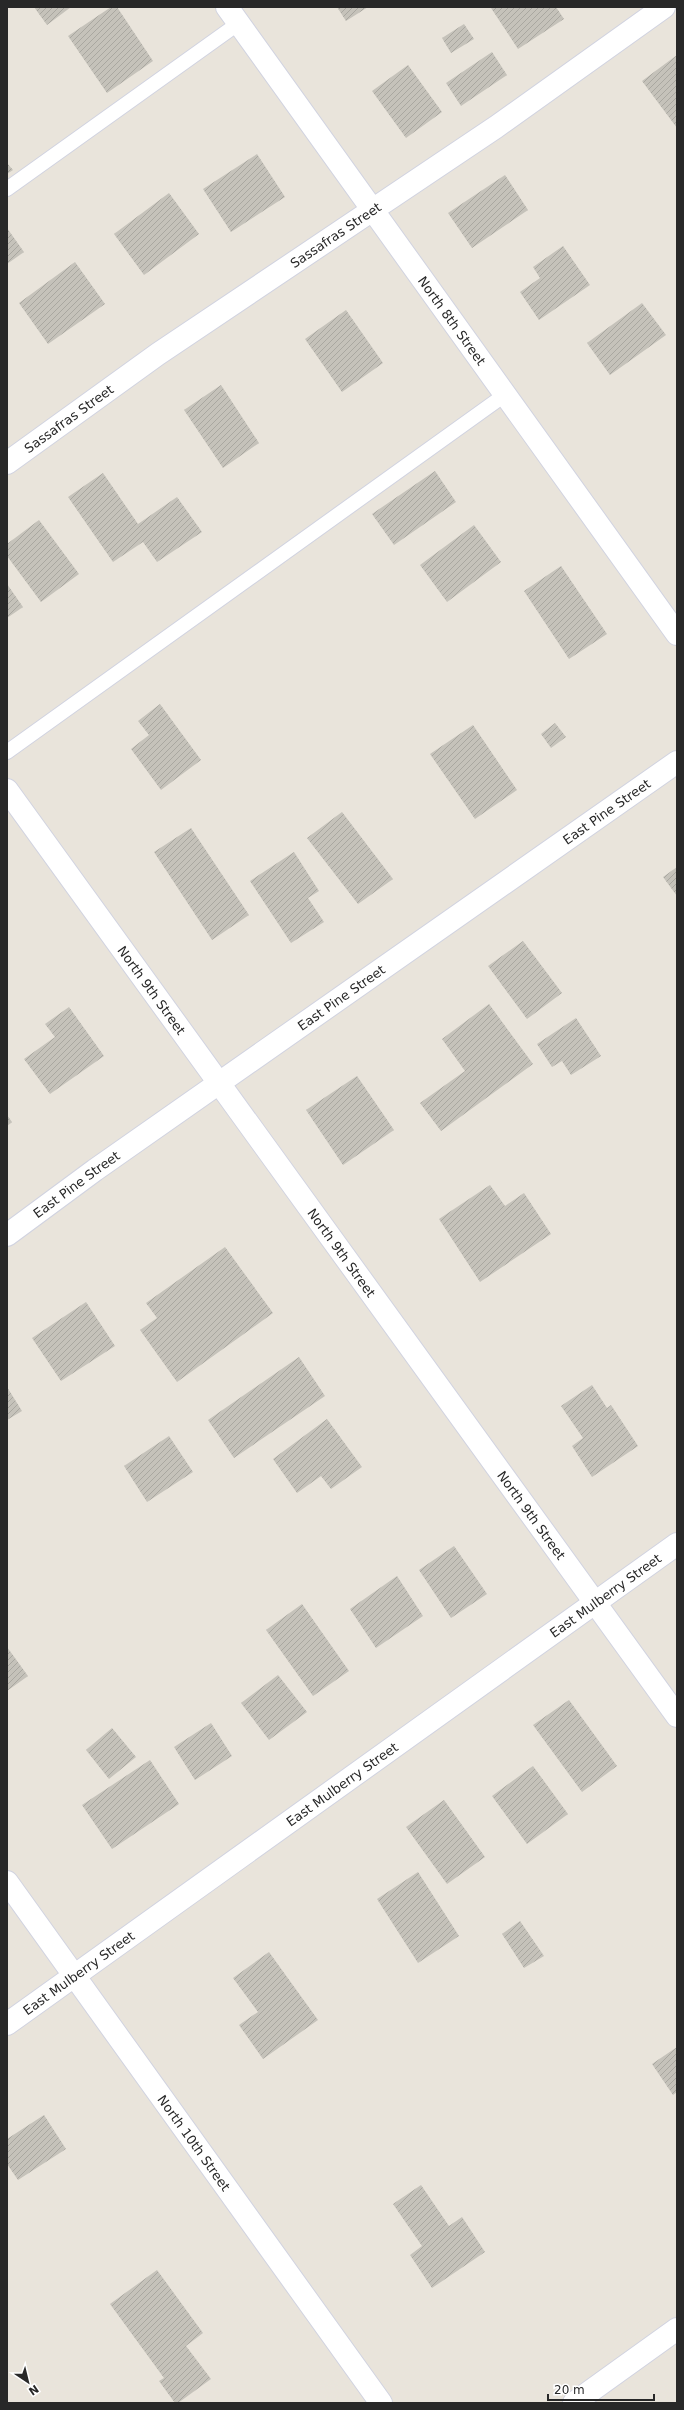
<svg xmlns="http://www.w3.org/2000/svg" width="684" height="2410" viewBox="0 0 684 2410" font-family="'DejaVu Sans',sans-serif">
  <defs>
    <pattern id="building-hatch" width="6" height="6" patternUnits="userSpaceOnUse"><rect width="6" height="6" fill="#c5c2ba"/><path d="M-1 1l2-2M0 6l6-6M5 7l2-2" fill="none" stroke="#a9a7a0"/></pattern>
  </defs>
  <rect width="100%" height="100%" fill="#e9e4db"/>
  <path fill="url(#building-hatch)" d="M34 7H71L47 25Z
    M111 7H117L153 61 107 93 68 36Z
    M337 7H368L346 21Z
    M493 7H556L564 19 518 49 491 8Z
    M464 24 474 39 451 53 442 38Z
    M492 52 507 75 461 106 446 83Z
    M677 55V128L642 81Z
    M408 65 442 112 406 138 372 91Z
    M257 154 285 197 231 232 203 189Z
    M7 163 13 170 7 174Z
    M505 175 528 210 472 248 448 213Z
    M169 193 199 234 144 275 114 234Z
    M7 228 24 252 7 264Z
    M563 246 590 285 539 320 520 292 540 278 533 267Z
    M75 262 105 304 48 344 19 303Z
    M642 303 666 335 610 375 587 343Z
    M346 310 383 363 342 392 305 339Z
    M221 385 259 443 223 468 184 410Z
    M435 471 456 502 394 545 372 514Z
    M103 473 138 524 177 497 202 532 157 562 143 542 113 562 68 497Z
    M39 520 79 574 41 602 7 556V544Z
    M474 525 501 562 447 602 420 565Z
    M561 566 607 634 569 659 524 591Z
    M7 584 23 607 7 618Z
    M160 704 201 760 161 790 131 749 149 735 138 721Z
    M555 723 566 737 551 748 541 734Z
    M473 725 517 790 475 819 430 754Z
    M342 812 393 879 358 904 307 838Z
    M191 828 249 915 212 940 154 852Z
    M294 852 319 891 308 898 324 922 291 943 250 881Z
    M677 867V896L663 877Z
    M523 941 562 993 527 1019 488 966Z
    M489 1004 533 1064 441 1131 420 1103 465 1071 442 1039Z
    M69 1007 104 1056 50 1094 24 1059 55 1037 45 1024Z
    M576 1018 601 1056 571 1075 562 1061 552 1067 537 1044Z
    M357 1076 394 1130 343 1165 306 1110Z
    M7 1115 12 1122 7 1126Z
    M490 1185 505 1206 524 1193 551 1234 480 1282 439 1219Z
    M225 1247 273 1313 177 1382 140 1330 157 1318 146 1303Z
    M86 1302 115 1346 61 1381 32 1338Z
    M299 1357 325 1396 234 1458 208 1420Z
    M592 1385 607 1408 611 1405 638 1446 592 1477 572 1446 583 1438 561 1406Z
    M7 1387 22 1411 7 1420Z
    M327 1419 362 1467 331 1489 321 1476 297 1493 273 1459Z
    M169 1436 193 1472 147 1502 124 1466Z
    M454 1546 487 1594 451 1618 419 1570Z
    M397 1576 423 1616 376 1648 350 1609Z
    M302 1604 349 1671 313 1696 266 1630Z
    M7 1647 28 1676 7 1691Z
    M278 1675 307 1712 269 1740 241 1703Z
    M569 1700 617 1766 582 1792 533 1725Z
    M211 1723 232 1756 195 1780 174 1747Z
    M112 1728 136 1757 109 1779 86 1750Z
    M150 1760 179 1804 112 1849 82 1805Z
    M533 1766 568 1814 527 1844 492 1796Z
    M444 1800 485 1857 447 1884 406 1827Z
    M418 1872 459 1936 418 1963 377 1899Z
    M520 1921 544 1956 524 1968 502 1934Z
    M269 1952 318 2020 263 2059 239 2025 258 2012 233 1978Z
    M677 2047V2092L673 2095 652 2064Z
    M44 2115 66 2149 18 2180 7 2164V2139Z
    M421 2185 449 2226 462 2217 485 2252 432 2288 410 2255 422 2246 393 2204Z
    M157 2270 203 2333 186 2346 211 2379 178 2403H175L159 2381 164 2378 110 2304Z"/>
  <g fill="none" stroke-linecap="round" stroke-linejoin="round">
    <g stroke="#d1d3e0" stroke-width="16">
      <path id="service" d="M7 189 239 23
        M7 752 506 394"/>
    </g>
    <g stroke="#d1d3e0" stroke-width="24">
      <g id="minor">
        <path id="s1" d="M227 7 677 634"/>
        <path id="s2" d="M7 463 158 354 496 127 664 7"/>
        <path id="s3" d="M7 790 677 1716"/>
        <path id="s4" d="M7 1235 95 1170 677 762"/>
        <path id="s5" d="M7 1882 381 2403"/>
        <path id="s6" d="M7 2024 677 1544"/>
        <path d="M574 2403 677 2329"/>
      </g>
    </g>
    <use href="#service" stroke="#fff" stroke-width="14"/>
    <use href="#minor" stroke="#fff" stroke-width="22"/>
  </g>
  <g text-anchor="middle" stroke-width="3" stroke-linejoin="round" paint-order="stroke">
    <g font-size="13" fill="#282828" stroke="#fff">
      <text dy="5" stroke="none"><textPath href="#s2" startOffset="400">Sassafras Street</textPath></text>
      <text dy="5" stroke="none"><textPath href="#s1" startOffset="386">North 8th Street</textPath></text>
      <text dy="5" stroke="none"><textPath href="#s2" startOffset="76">Sassafras Street</textPath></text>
      <text dy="5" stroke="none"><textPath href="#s4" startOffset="734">East Pine Street</textPath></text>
      <text dy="5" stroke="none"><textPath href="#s3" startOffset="247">North 9th Street</textPath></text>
      <text dy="5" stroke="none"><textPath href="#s4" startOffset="410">East Pine Street</textPath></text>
      <text dy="5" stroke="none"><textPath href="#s4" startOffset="86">East Pine Street</textPath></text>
      <text dy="5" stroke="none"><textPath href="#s3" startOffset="571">North 9th Street</textPath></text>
      <text dy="5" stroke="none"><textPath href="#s3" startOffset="895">North 9th Street</textPath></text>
      <text dy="5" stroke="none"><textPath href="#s6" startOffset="736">East Mulberry Street</textPath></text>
      <text dy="5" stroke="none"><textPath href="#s6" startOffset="412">East Mulberry Street</textPath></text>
      <text dy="5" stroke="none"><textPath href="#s6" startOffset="88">East Mulberry Street</textPath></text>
      <text dy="5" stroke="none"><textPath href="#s5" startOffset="321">North 10th Street</textPath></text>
    </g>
  </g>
  <rect width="684" height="2410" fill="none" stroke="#282828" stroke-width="16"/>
  <g transform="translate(28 2382) rotate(145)" stroke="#ffffff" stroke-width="3" paint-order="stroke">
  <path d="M0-3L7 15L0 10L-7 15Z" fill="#282828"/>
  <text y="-6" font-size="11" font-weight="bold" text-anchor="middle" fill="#282828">N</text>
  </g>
  <path d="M548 2394v6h106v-6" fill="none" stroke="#282828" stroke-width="2"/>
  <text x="554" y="2394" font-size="12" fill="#282828" stroke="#ffffff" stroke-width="3" paint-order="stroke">20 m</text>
</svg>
